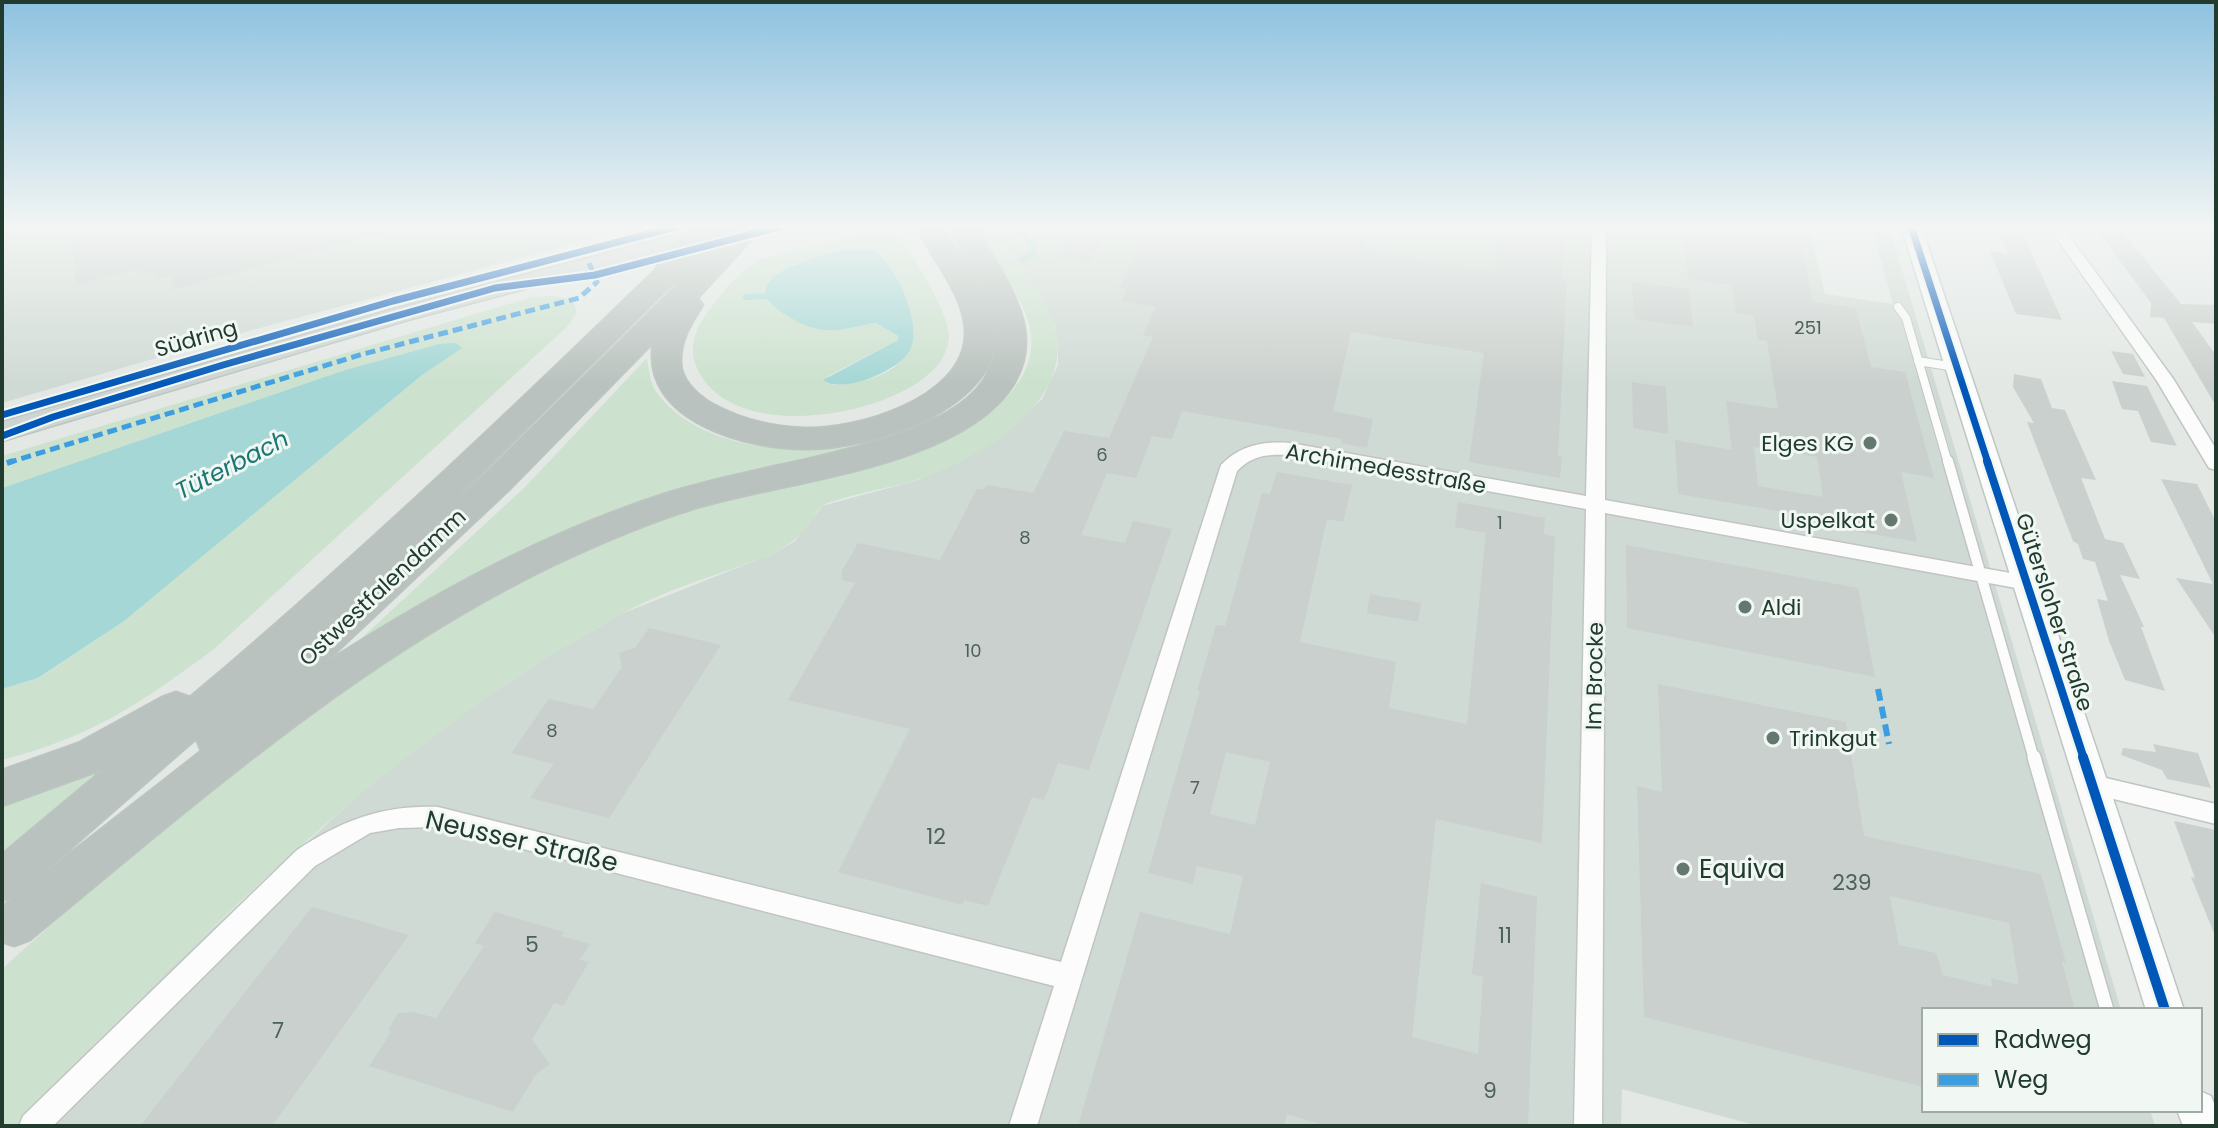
<svg xmlns="http://www.w3.org/2000/svg" width="2218" height="1128" viewBox="0 0 2218 1128" font-family="Poppins,sans-serif">
  <rect width="100%" height="100%" fill="#e3e8e5"/>
  <path fill="#d0dad4" d="M2 226H641L252 330 2 403Z
    M993 226H1809L1825 294 1893 304 1871 226H1889L2121 1010H1924V1110H2150L2155 1126H1758L1622 1089 1621 1126H14L179 959 373 782 474 706 550 655 621 614 775 553 795 541 822 506 918 480 947 467 1001 436 1028 412 1042 399 1058 365V345L1055 327 1037 289Z"/>
  <path fill="#cce1ce" fill-rule="evenodd" d="M978 226H993C1015 257 1045 292 1055 329 1075 404 975 461 916 480 898 486 833 498 822 506 816 510 812 521 808 526 798 538 788 545 775 553 723 574 667 588 618 616 385 743 199 939 14 1126H2V969C210 781 434 587 707 506 797 479 957 466 1015 387 1061 326 998 280 978 226Z
    M869 232 890 233 899 238C915 259 943 303 948 329 952 345 942 362 931 372 883 418 735 442 699 372 688 352 693 334 705 316 721 294 736 273 760 260ZM881 255C929 321 928 379 833 385L828 376 898 340V336L876 323 828 330 768 282 812 259Z
    M551 296 566 298 574 303 577 313 567 327 214 649C141 703 92 737 2 760V689L39 678 124 621 422 375 453 353 439 344 345 370 2 488V456L532 297Z
    M647 358C649 370 650 384 657 393 687 434 749 450 797 447 827 445 859 438 889 434L831 453 708 482 341 657 525 487Z
    M115 759 2 852V802Z"/>
  <path fill="#a4d7d5" d="M850 249 874 250C896 265 923 324 910 350 900 370 843 395 823 380L898 340V336L876 323C860 325 843 331 826 330 810 329 794 321 780 311 730 276 825 254 850 249Z
    M456 343 462 348 422 375 124 621 38 678 2 689V488L345 370 439 344Z"/>
  <g fill="none" stroke-linecap="round" stroke-linejoin="round">
    <path stroke="#a4d7d5" stroke-width="6" d="M1013 226 1034 247 1032 255 1022 259
      M746 297 772 296"/>
  </g>
  <path fill="#cad0cd" fill-rule="evenodd" d="M71 226H386V232L173 289 171 276 156 279 155 272 139 276 138 269 76 285Z
    M1078 226H1109L1090 262 1060 258Z
    M1150 226H1370L1362 251 1495 271 1498 238 1521 241 1522 226H1565L1562 280 1567 281 1558 456 1562 457 1560 478 1469 462 1484 353 1351 332 1333 411 1373 419 1367 448 1341 443 1342 439 1182 411 1172 439 1152 436 1136 478 1107 473 1081 535 1125 543 1133 521 1172 529 1089 770 1058 763 1044 800 1032 797 988 906 964 900 963 905 838 872 910 729 788 700 855 583 842 580V571L858 543 940 560 977 489H984L987 485 1033 493 1064 431 1109 438 1153 337 1143 335 1156 307 1121 301 1127 289 1119 288Z
    M1683 226H1778L1779 230 1799 233 1813 302 1856 308 1871 367 1905 372 1934 478 1901 472 1917 542 1838 528V521L1678 494 1675 440 1732 450 1726 401 1778 409 1767 341 1758 340 1754 316 1736 313 1732 285 1688 279ZM1754 447 1817 457 1823 497 1758 486Z
    M1997 229 2022 232 2062 320 2016 314 1990 251 2008 253Z
    M2097 230 2124 234 2181 304 2216 305V324L2192 322 2216 355V406L2164 318 2150 317 2151 303Z
    M1632 282 1689 289 1693 327 1634 319Z
    M2111 351 2133 354 2145 377 2123 374Z
    M2014 374 2041 379 2052 408 2065 410 2096 480 2081 478 2105 539 2123 543 2140 579 2120 575 2144 627H2141L2165 691 2125 680 2109 641 2097 599 2108 601 2095 562 2083 559 2078 544 2073 541 2027 422 2034 423 2013 387Z
    M2112 381 2147 386 2177 446 2151 442 2138 411 2122 409Z
    M1632 382 1666 387 1668 434 1633 428Z
    M1277 472 1352 485 1343 522 1327 519 1300 642 1396 662 1389 708 1467 724 1486 533 1455 527 1458 502 1545 518 1544 534 1555 537 1542 843 1436 819 1412 1037 1478 1054 1483 977 1472 974 1481 883 1537 897 1528 1126H1326L1287 1114 1284 1126H1078L1140 912 1230 934 1243 876 1197 866 1193 884 1148 873 1200 691H1197L1216 625 1225 626 1262 493 1270 494ZM1226 752 1270 762 1255 825 1210 814Z
    M2161 479 2197 484 2216 522V638L2176 578 2213 584Z
    M1626 545 1858 588 1875 677 1627 628Z
    M1370 594 1421 603 1418 622 1367 613Z
    M649 628 721 645 609 818 530 798 554 764 511 753 549 699 593 709 622 667 619 653 635 648Z
    M1658 684 1846 722 1864 836 2041 874 2066 963 2062 962 2075 1010H1924V1087L1644 1017 1637 786 1662 792ZM1890 896 2009 923 2019 985 1991 978 1992 987 1943 975 1936 953 1899 945Z
    M2153 744 2198 753 2211 788 2167 779 2162 770 2121 755 2123 748 2156 752Z
    M2174 821 2216 830V938L2191 877 2195 878Z
    M312 907 409 935 272 1126H140Z
    M495 912 564 932 561 936 590 944 580 960 589 962 563 1006 554 1003 532 1040 550 1064 536 1074 513 1112 369 1066 391 1032 388 1030 398 1013 413 1012 436 1018 484 946 475 943Z"/>
  <g fill="none" stroke-linecap="round" stroke-linejoin="round">
    <g stroke="#c0c5c2" stroke-width="10">
      <path id="lane-far2" d="M1898 307 1906 318 1948 463
        M1918 361 1955 367"/>
    </g>
    <g stroke="#c0c5c2" stroke-width="13">
      <path id="lane-far1" d="M1948 461 2034 759"/>
    </g>
    <g stroke="#c0c5c2" stroke-width="16">
      <path id="lane" d="M2034 757 2107 1010"/>
    </g>
    <g stroke="#c0c5c2" stroke-width="3">
      <path id="street" d="M1592 226H1606L1605 500 2027 576 2034 578 2037 583 2034 588 2027 590 1605 513 1602 1126H1574L1586 509 1290 455C1268 454 1252 455 1237 471L1037 1126H1009L1054 986 438 827 399 828 370 833 315 866 53 1126H19L23 1116 297 850C343 820 383 805 438 807L1061 962 1221 465C1240 445 1263 441 1290 443L1586 496Z
        M2048 226H2062L2174 380 2216 449V470L2209 468 2157 381Z
        M2186 226H2216V233L2193 230Z
        M2093 775 2216 804V824L2085 792 2081 785 2085 778Z"/>
    </g>
    <g stroke="#bec6c2" stroke-width="3">
      <path id="secondary" d="M1901 226H1921L2184 1010H2146Z
        M2200 1091 2211 1096 2216 1108V1126H2183L2177 1110H2200Z"/>
    </g>
    <g stroke="#bcc5c0" stroke-width="3">
      <path id="primary" d="M710 226H748L744 231 408 320 2 441V422L390 310Z"/>
    </g>
    <g stroke="#bcc5c0" stroke-width="3">
      <path id="highway" d="M737 226H764L698 298 703 305C692 323 681 338 681 360 680 379 696 394 711 403 740 419 771 427 804 428 856 430 962 399 965 336 967 297 931 259 916 226H942C960 257 994 297 995 335 996 411 869 449 808 449 747 450 640 421 653 343L510 489 325 663C432 594 545 532 667 493 717 477 769 468 820 456 869 444 960 423 986 376 1017 321 970 274 949 226H975C1008 284 1058 343 998 404 932 470 782 482 693 509 645 524 598 544 552 566 358 660 195 804 30 940L14 946 2 942V907L15 896 2 901V854L104 769 2 806V770L78 743 162 697 176 692 190 697C353 560 507 414 659 266L669 264 679 266 683 272 679 278 430 524 486 473ZM196 739 201 751 28 886Z"/>
    </g>
    <use href="#lane-far2" stroke="#fbfcfb" stroke-width="8"/>
    <use href="#lane-far1" stroke="#fbfcfb" stroke-width="10"/>
    <use href="#lane" stroke="#fbfcfb" stroke-width="13"/>
    <use href="#street" fill="#fbfcfb" fill-rule="evenodd"/>
    <use href="#secondary" fill="#fbfcfb" fill-rule="evenodd"/>
    <use href="#primary" fill="#cdd4d1" fill-rule="evenodd"/>
    <use href="#highway" fill="#b9c2be" fill-rule="evenodd"/>
    <g stroke="#bcc5c0" stroke-width="32" stroke-linecap="butt">
      <path id="highway-bridge" d="M669 272 712 226"/>
    </g>
    <use href="#highway-bridge" stroke="#b9c2be" stroke-width="30"/>
    <path stroke="#3c9ee1" stroke-width="5" stroke-dasharray="10 5" stroke-linecap="butt" d="M7 463 363 354 579 298 597 282 589 263"/>
    <path stroke="#3c9ee1" stroke-width="6" stroke-dasharray="12 6" stroke-linecap="butt" d="M7 463 13 461
      M1878 689 1889 744"/>
    <g stroke="#f1f8f3" stroke-width="11">
      <path id="cycleway-far2" d="M1911 226 1988 463
        M2 415 393 301 679 226
        M2 436 53 417 223 365 495 288 595 275 783 226"/>
    </g>
    <g stroke="#f1f8f3" stroke-width="13">
      <path id="cycleway-far1" d="M1987 461 2084 759"/>
    </g>
    <g stroke="#f1f8f3" stroke-width="15">
      <path id="cycleway" d="M2083 757 2165 1010"/>
    </g>
    <use href="#cycleway-far2" stroke="#0057b8" stroke-width="7"/>
    <use href="#cycleway-far1" stroke="#0057b8" stroke-width="8"/>
    <use href="#cycleway" stroke="#0057b8" stroke-width="10"/>
  </g>
  <linearGradient id="sky" x2="0" y2="1"><stop stop-color="#8dc2e0"/><stop offset="0.59" stop-color="#f2f5f3"/><stop offset="1" stop-color="#f2f5f3" stop-opacity="0"/></linearGradient>
  <rect width="2218" height="384" fill="url(#sky)"/>
  <g fill="#65786f" stroke="#f1f8f3" stroke-width="3">
    <circle cx="1870" cy="443" r="8"/>
    <circle cx="1891" cy="520" r="8"/>
    <circle cx="1745" cy="607" r="8"/>
    <circle cx="1773" cy="738" r="8"/>
    <circle cx="1683" cy="869" r="8"/>
  </g>
  <g text-anchor="middle" stroke-width="6" stroke-linejoin="round" paint-order="stroke">
    <g font-size="18" fill="#4c6157">
      <text x="1808" y="334">251</text>
      <text x="1102" y="461">6</text>
      <text x="1500" y="529">1</text>
      <text x="1025" y="544">8</text>
      <text x="973" y="657">10</text>
      <text x="552" y="737">8</text>
      <text x="1195" y="794">7</text>
    </g>
    <g font-size="22" fill="#213b2f" stroke="#f1f8f3">
      <text transform="translate(196 338) rotate(-16)" y="8">Südring</text>
      <text transform="translate(1386 468) rotate(10)" y="8">Archimedesstraße</text>
      <text transform="translate(382 587) rotate(-43)" y="8">Ostwestfalendamm</text>
      <text transform="translate(2055 612) rotate(72)" y="8">Gütersloher Straße</text>
      <text transform="translate(1594 676) rotate(-89)" y="8">Im Brocke</text>
    </g>
    <g font-size="22" fill="#213b2f" stroke="#f1f8f3" text-anchor="end">
      <text x="1854" y="451">Elges KG</text>
      <text x="1875" y="528">Uspelkat</text>
      <text x="1761" y="615" text-anchor="start">Aldi</text>
      <text x="1789" y="746" text-anchor="start">Trinkgut</text>
    </g>
    <g font-size="22" fill="#4c6157">
      <text x="936" y="844">12</text>
      <text x="1852" y="890">239</text>
      <text x="1505" y="943">11</text>
      <text x="532" y="952">5</text>
      <text x="278" y="1038">7</text>
      <text x="1490" y="1098">9</text>
    </g>
    <g font-size="24" font-style="italic" fill="#1c7675" stroke="#f1f8f3">
      <text transform="translate(232 465) rotate(-27)" y="8">Tüterbach</text>
    </g>
    <g font-size="26" fill="#213b2f" stroke="#f1f8f3">
      <text transform="translate(522 841) rotate(13)" y="9">Neusser Straße</text>
    </g>
    <g font-size="26" fill="#213b2f" stroke="#f1f8f3" text-anchor="start">
      <text x="1699" y="878">Equiva</text>
    </g>
  </g>
  <rect width="2218" height="1128" fill="none" stroke="#213b2f" stroke-width="8"/>
  <rect x="1922" y="1008" width="280" height="104" fill="#f1f8f3" stroke="#9eaca5" stroke-width="2"/>
  <rect x="1938" y="1034" width="40" height="12" fill="#0057b8" stroke="#9eaca5" stroke-width="2"/>
  <text x="1994" y="1048" font-size="24" fill="#213b2f">Radweg</text>
  <rect x="1938" y="1074" width="40" height="12" fill="#3c9ee1" stroke="#9eaca5" stroke-width="2"/>
  <text x="1994" y="1088" font-size="24" fill="#213b2f">Weg</text>
</svg>
